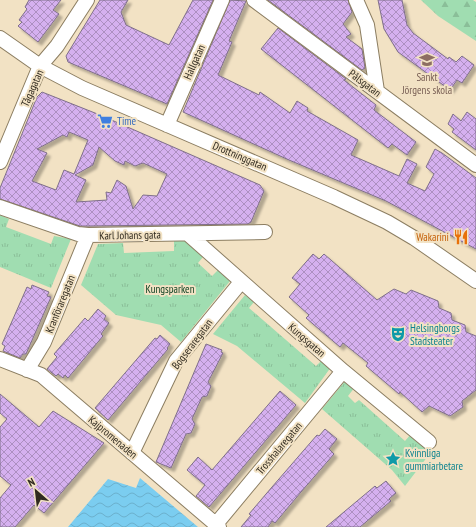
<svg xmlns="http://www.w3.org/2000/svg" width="476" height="527" viewBox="0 0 476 527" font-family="'PT Sans Narrow',sans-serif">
  <defs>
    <pattern id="forest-firs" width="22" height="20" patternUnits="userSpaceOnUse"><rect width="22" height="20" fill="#a0ddb1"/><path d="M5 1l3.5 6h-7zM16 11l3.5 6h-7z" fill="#8abe98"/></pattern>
    <pattern id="park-tufts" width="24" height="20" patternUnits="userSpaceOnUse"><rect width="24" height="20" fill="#a0ddb1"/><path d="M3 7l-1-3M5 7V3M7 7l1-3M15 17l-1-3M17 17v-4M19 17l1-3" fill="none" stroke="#8abe98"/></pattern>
    <pattern id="water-waves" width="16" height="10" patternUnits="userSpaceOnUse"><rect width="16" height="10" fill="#7bcdf0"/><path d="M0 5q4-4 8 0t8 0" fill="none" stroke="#6bb0cd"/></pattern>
    <pattern id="building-cross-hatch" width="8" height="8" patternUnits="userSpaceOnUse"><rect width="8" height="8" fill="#d5b0ef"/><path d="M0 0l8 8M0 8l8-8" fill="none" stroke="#ad8fc1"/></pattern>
    <filter id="shadow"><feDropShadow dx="3.5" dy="3.5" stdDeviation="1" flood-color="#0004"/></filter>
  </defs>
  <rect width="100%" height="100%" fill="#f2e2c4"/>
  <path fill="url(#forest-firs)" d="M421 0H473L476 2V41L438 16Z"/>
  <path fill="url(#park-tufts)" d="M0 215 9 219 6 227 51 244 54 236 71 239 51 288 0 267Z
    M174 241H185L203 257 198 263 212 276 218 270 230 281 181 342 161 325 116 315 81 285 98 244 123 243 124 253 174 251Z
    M245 295 254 302 249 308 316 366 323 359 331 367 305 403 237 346 213 334Z
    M346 380 355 387 348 396 355 403 359 400 405 441 411 434 431 452 405 486 392 470 322 409Z"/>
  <path fill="url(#water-waves)" d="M140 478 198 527H68L108 479 136 488Z"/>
  <path fill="url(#building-cross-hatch)" stroke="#7f6f8a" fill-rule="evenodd" filter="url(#shadow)" d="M29 0H61L53 10 59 14 38 42 18 26 22 22 19 20 27 9 25 7Z
    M100 0H128L121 12 126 25 169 45 193 0H213L167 104 68 62 66 56Z
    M230 0 246 1 229 41 232 42 218 75 259 95 260 92 290 113 297 101 308 108 307 111 358 140 351 155 399 176 407 159 417 164 407 183 425 191 434 174 426 167 435 149 442 153 476 178V249L386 201 289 160 183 112Z
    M268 0H348L352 12 343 24 351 34 346 37 362 49 365 68 362 70Z
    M378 0H402L407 25 413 33 448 59 449 57 456 62 462 56 474 65 462 83 457 80 450 90 398 52 384 29Z
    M278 28 346 79 344 80 376 105 374 110 416 142 407 155 392 144 388 148 261 49Z
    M42 92 100 115 260 185 264 191 251 222 248 224 88 226H80L0 199V188L37 97ZM69 132 88 140 74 174 64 170 56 190 32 181 47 153 37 149 63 135 67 137ZM99 147 115 161 124 165 125 161 135 166 143 163 167 174 157 196 143 195 133 209 126 186 117 180 111 193 106 192 107 200 76 202 86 180 75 175 93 165Z
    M467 112 476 119V150L452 132 454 129 448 124 453 114 461 121Z
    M313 254 319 259 324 254 377 300 394 289 406 294 411 290 438 301 439 308 451 313 452 320 465 325 466 332 476 336V390L462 401 463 407 450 416 429 406 422 412 400 392 399 394 366 366 368 363 343 343 340 347 306 318 309 315 289 297 300 284 292 278Z
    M32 285 49 292 47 296 51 297 26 354H23L20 358 3 351 5 346 2 344 27 287 31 289Z
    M98 309 106 316 104 319 109 323 101 334 103 336 68 378 65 375 63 378 58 374 56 376 47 369 57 357 54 354 85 318 88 321Z
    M160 335 170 344 167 348 168 349 108 420 95 408 155 338 157 339Z
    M206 344 222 350 221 352 223 353 208 382 211 386 207 396 202 397 192 419 195 424 191 433 186 434 171 468 156 462Z
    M280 391 296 405 209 507 196 496 205 485 187 470 198 457 212 470Z
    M0 394 39 427 53 411 104 443 44 513 34 505 15 527H0V498L11 485 0 476V427L7 419 0 413Z
    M325 429 337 439 329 449 334 454 301 492 275 523 272 521 268 527H241L251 515 249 514 272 487 317 435 319 436Z
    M386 481 396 493 389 499 391 501 360 527H326L375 486 377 488Z"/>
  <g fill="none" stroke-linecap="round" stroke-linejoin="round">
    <g stroke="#8c7e62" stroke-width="16">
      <path id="minor" d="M254 0 476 165
        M356 0 367 25 377 91
        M0 38 40 66 82 88 334 197 387 222 414 238 476 281
        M167 125 222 0
        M0 162 40 66 57 46 87 0
        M0 207 78 234 88 235 265 232
        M188 234 343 371 429 442
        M0 359 41 375 219 527
        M27 370 44 342 88 235
        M132 453 176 361 241 282
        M216 524 343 371"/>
    </g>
    <use href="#minor" stroke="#fff" stroke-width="14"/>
  </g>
  <defs>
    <g id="school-bare" transform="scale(1.2)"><path d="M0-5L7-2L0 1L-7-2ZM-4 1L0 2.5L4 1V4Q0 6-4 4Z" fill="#8d6e63" stroke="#f2e2c4" stroke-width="2.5" paint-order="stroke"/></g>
    <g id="supermarket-bare" transform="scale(1.2)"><path d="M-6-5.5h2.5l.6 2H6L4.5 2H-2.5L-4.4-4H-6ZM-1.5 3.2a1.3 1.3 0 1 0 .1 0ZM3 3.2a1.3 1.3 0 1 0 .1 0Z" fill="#3f7fe0" stroke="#f2e2c4" stroke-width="2.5" paint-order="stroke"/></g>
    <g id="restaurant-bare" transform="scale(1.2)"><path d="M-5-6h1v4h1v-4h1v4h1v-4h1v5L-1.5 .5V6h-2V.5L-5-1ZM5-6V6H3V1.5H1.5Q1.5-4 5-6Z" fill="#e8710a" stroke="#f2e2c4" stroke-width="2.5" paint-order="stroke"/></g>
    <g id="theatre-bare" transform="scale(1.2)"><path d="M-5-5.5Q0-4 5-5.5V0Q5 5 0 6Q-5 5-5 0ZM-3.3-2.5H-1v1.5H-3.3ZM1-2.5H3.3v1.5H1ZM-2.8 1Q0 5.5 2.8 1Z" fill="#0f9aa8" stroke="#f2e2c4" stroke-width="2.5" paint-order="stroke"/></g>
    <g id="sight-bare" transform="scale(1.2)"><path d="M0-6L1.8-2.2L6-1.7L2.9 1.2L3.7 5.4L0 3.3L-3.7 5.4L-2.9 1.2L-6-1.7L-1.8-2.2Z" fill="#0f9aa8" stroke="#f2e2c4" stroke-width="2.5" paint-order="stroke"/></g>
  </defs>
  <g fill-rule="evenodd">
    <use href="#school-bare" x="427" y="60"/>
    <use href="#supermarket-bare" x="105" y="121"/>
    <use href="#restaurant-bare" x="461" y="237"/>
    <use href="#theatre-bare" x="398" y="334"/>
    <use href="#sight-bare" x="393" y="459"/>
  </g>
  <g text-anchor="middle" stroke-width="4" stroke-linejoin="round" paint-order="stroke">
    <g font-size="11" fill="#302a1f" stroke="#f2e2c4">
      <text transform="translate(194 62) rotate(-66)" y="4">Hallgatan</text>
      <text transform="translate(365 83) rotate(37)" y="4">Pålsgatan</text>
      <text transform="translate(32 88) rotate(-66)" y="4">Tågagatan</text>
      <text transform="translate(240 156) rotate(23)" y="4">Drottninggatan</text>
      <text transform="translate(130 235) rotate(-1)" y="4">Karl Johans gata</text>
      <text transform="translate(60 304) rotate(-68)" y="4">Kranföraregatan</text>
      <text transform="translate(307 340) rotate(41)" y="4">Kungsgatan</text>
      <text transform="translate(192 344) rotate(-53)" y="4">Bogseraregatan</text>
      <text transform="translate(113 437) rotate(40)" y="4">Kajpromenaden</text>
      <text transform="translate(279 448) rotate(-50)" y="4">Trosshalaregatan</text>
    </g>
    <g font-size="11" fill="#785e54" stroke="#f2e2c4">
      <text x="427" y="81">Sankt<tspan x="427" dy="13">Jörgens skola</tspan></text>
    </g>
    <g font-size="11" fill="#366cbe" stroke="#f2e2c4" text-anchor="start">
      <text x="117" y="125">Time</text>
    </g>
    <g font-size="11" fill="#c56008" stroke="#f2e2c4" text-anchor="end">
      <text x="449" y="241">Wakarini</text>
    </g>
    <g font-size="11" fill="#0f4123" stroke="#f2e2c4">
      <text x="170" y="293">Kungsparken</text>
    </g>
    <g font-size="11" fill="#0d838f" stroke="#f2e2c4" text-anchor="start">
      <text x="410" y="332">Helsingborgs<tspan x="410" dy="13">Stadsteater</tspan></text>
      <text x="405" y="457">Kvinnliga<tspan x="405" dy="13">gummiarbetare</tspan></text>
    </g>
  </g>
  <g transform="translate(36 491) rotate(332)" stroke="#f2e2c4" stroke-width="3" paint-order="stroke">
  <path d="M0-3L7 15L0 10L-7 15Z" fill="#302a1f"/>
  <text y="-6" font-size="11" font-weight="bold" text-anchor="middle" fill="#302a1f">N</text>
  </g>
</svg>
